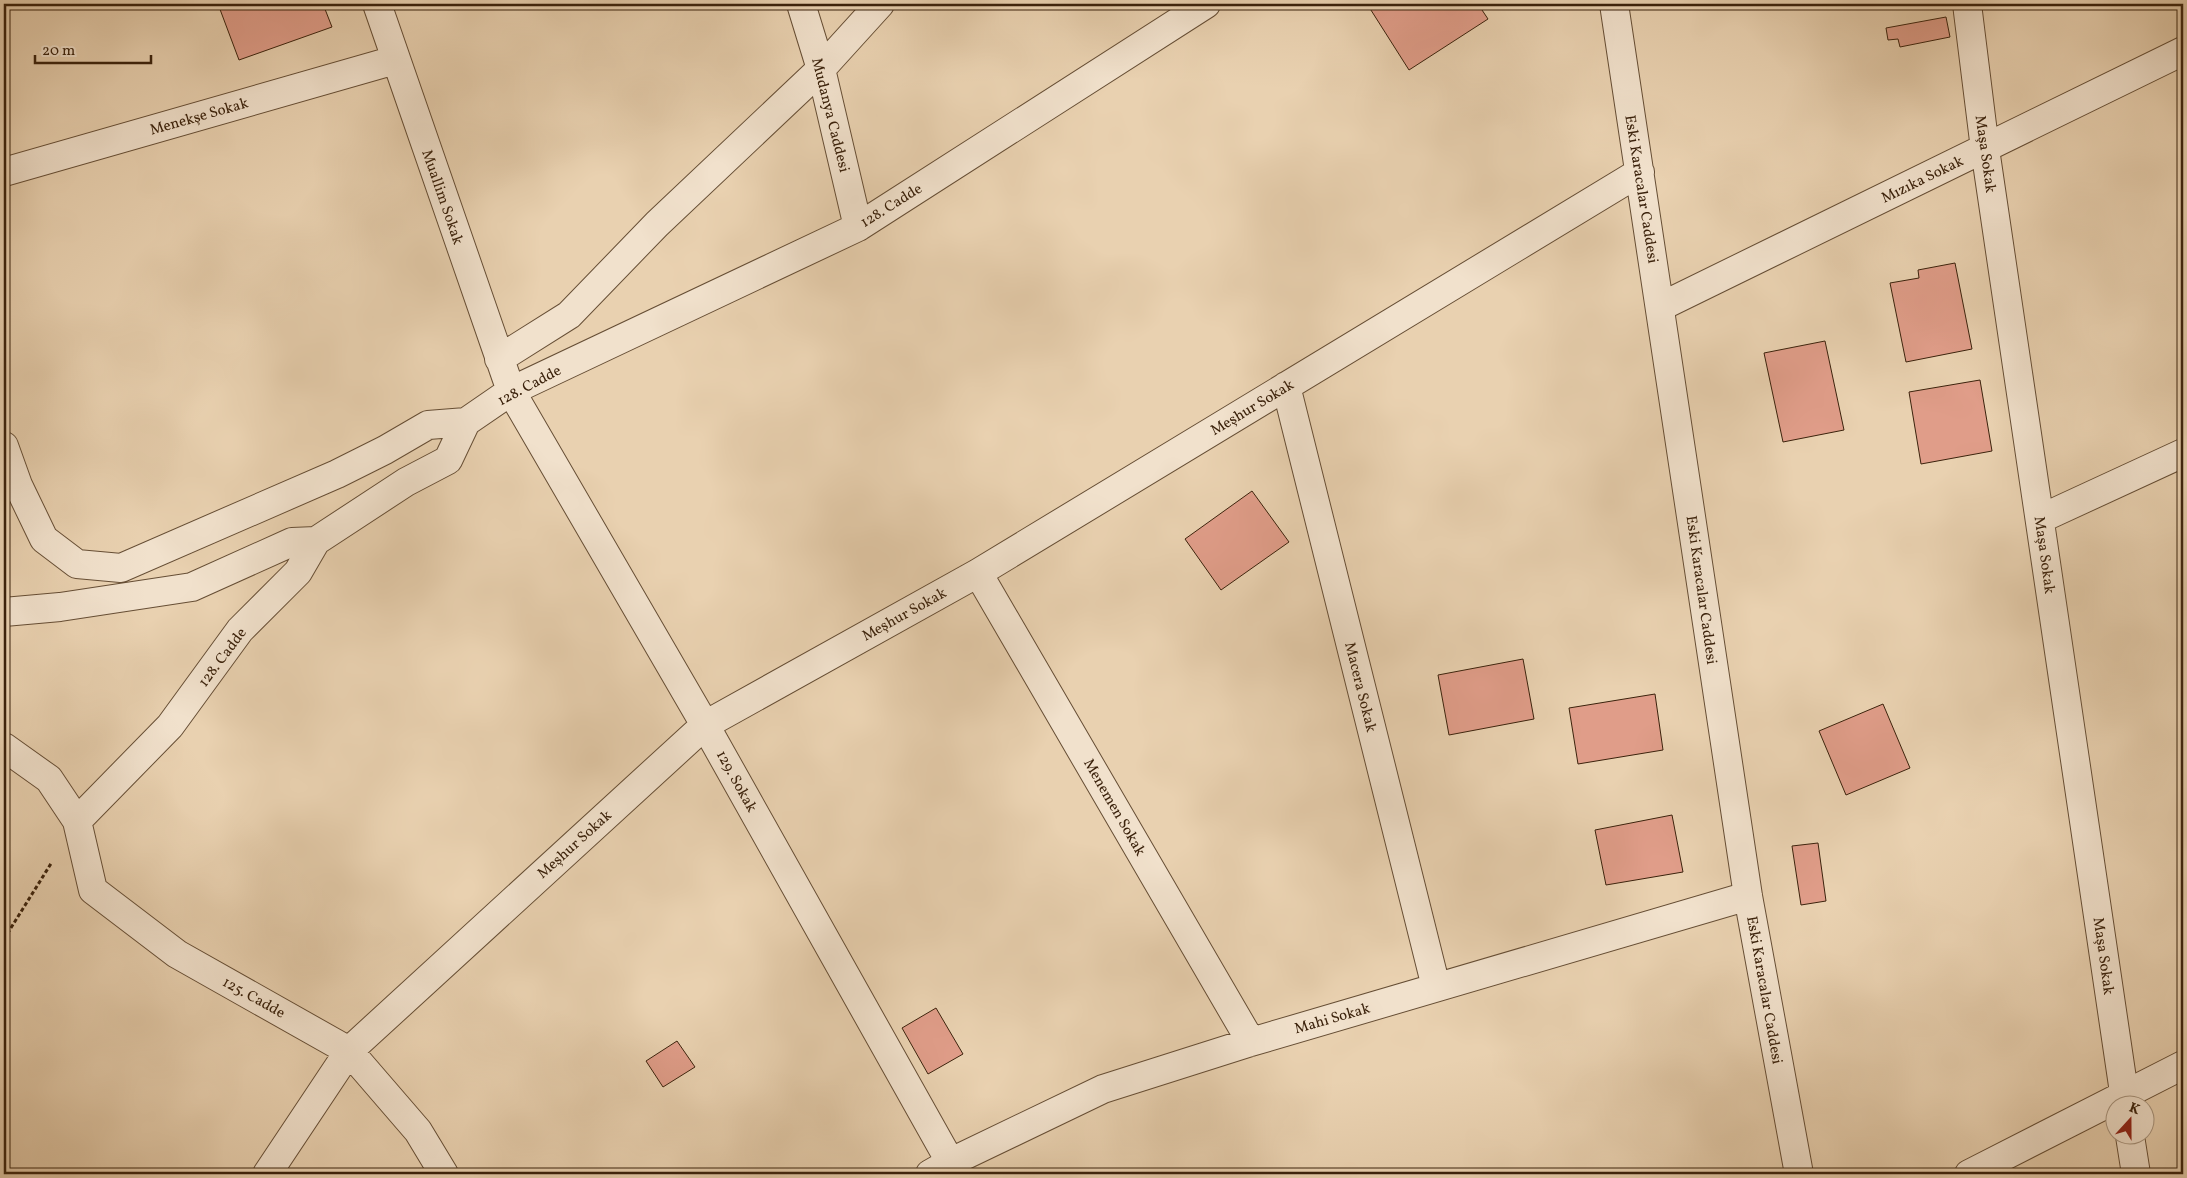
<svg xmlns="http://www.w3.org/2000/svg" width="2187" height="1178" viewBox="0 0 2187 1178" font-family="Vollkorn,serif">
  <rect width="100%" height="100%" fill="#e9d1b0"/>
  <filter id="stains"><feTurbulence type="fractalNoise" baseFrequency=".004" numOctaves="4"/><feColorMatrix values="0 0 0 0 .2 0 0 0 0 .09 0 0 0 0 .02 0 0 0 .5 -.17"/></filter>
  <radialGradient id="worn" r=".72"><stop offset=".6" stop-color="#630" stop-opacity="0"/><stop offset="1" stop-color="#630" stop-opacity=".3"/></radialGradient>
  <path fill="#e09d89" stroke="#3b220c" d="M218 4H323L332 27 239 60Z
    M1373 4H1478L1488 19 1409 70 1369 7Z
    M1946 17 1950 37 1900 47 1898 39 1888 40 1886 28Z
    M1955 263 1972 349 1906 362 1890 283 1919 278 1918 270Z
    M1825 341 1844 430 1783 442 1764 353Z
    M1980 380 1992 451 1921 464 1909 392Z
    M1252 491 1289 542 1221 590 1185 539Z
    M1523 659 1534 719 1449 735 1438 675Z
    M1655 694 1663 750 1578 764 1569 708Z
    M1883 704 1910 768 1846 795 1819 731Z
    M1672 815 1683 872 1606 885 1595 830Z
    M1818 843 1826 901 1801 905 1792 846Z
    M936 1008 963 1054 928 1074 902 1028Z
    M677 1041 695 1067 663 1087 646 1061Z"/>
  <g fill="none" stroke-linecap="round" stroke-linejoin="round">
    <g stroke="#664e35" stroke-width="30">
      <path id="minor" d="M377 4 511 391 705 725 957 1174
        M801 4 821 69 858 227
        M1614 4 1748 896 1799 1174
        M1967 4 1985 149 2126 1106
        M4 172 395 60
        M1660 307 2183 51
        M499 359 569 315 657 224 821 69 880 4
        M1286 386 1436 987
        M4 446 18 485 44 539 77 564 121 568 337 474 385 450 428 425 466 422
        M2040 519 2183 453
        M978 573 1251 1042
        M4 612 60 607 192 587 292 542 316 541
        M4 747 49 779 77 821 93 890 177 954 349 1051 418 1131 444 1174
        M77 821 170 726 240 630 298 572 316 541 406 482 448 460 466 422 511 391 858 227 1206 4
        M2130 1136 2136 1174
        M267 1174 349 1051 705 725 978 573 1640 172
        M930 1174 951 1162 1103 1089 1251 1042 1748 896
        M1969 1174 2183 1065"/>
    </g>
    <path stroke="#3b220c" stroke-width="3" stroke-dasharray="4 2.5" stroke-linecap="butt" d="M4 939 52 862"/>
    <use href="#minor" stroke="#f1e1cc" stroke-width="28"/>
  </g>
  <g text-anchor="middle" stroke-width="4.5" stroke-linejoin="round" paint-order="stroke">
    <g font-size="15" fill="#3b220c" stroke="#f1e1cc">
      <text transform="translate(831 115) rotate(76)" y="5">Mudanya Caddesi</text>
      <text transform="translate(199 116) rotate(-16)" y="5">Menekşe Sokak</text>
      <text transform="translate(1986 154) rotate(82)" y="5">Maşa Sokak</text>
      <text transform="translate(1922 179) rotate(-26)" y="5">Mızıka Sokak</text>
      <text transform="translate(1642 189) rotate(81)" y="5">Eski Karacalar Caddesi</text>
      <text transform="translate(443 197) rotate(71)" y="5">Muallim Sokak</text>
      <text transform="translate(891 205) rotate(-32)" y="5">128. Cadde</text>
      <text transform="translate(529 385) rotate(-28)" y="5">128. Cadde</text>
      <text transform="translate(1252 407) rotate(-31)" y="5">Meşhur Sokak</text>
      <text transform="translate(2045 555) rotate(82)" y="5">Maşa Sokak</text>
      <text transform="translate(1702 590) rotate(82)" y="5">Eski Karacalar Caddesi</text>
      <text transform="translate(904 614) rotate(-29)" y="5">Meşhur Sokak</text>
      <text transform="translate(222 657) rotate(-53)" y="5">128. Cadde</text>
      <text transform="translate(1361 687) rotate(76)" y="5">Macera Sokak</text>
      <text transform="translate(737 781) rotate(61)" y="5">129. Sokak</text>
      <text transform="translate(1115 807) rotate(60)" y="5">Menemen Sokak</text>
      <text transform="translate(574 844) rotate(-42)" y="5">Meşhur Sokak</text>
      <text transform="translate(2104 956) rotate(82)" y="5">Maşa Sokak</text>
      <text transform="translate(1765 990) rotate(80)" y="5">Eski Karacalar Caddesi</text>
      <text transform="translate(254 997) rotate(29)" y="5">125. Cadde</text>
      <text transform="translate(1332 1018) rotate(-16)" y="5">Mahi Sokak</text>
    </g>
  </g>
  <rect width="2187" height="1178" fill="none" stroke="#e9d1b0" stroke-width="20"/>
  <rect x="5" y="5" width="2177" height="1168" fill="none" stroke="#3b220c" stroke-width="2.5"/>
  <rect x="10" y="10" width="2167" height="1158" fill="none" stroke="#3b220c"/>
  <g transform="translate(2130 1120) rotate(21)"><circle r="24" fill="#f1e1cc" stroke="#a8957f"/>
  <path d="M0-4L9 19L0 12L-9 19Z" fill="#8f2418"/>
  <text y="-8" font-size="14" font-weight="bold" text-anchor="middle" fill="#3b220c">K</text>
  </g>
  <path d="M35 55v8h116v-8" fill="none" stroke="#3b220c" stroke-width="2.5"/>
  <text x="42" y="55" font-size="15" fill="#3b220c" stroke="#f1e1cc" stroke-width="4" paint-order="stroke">20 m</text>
  <rect width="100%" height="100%" filter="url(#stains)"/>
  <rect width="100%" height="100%" fill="url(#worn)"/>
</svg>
